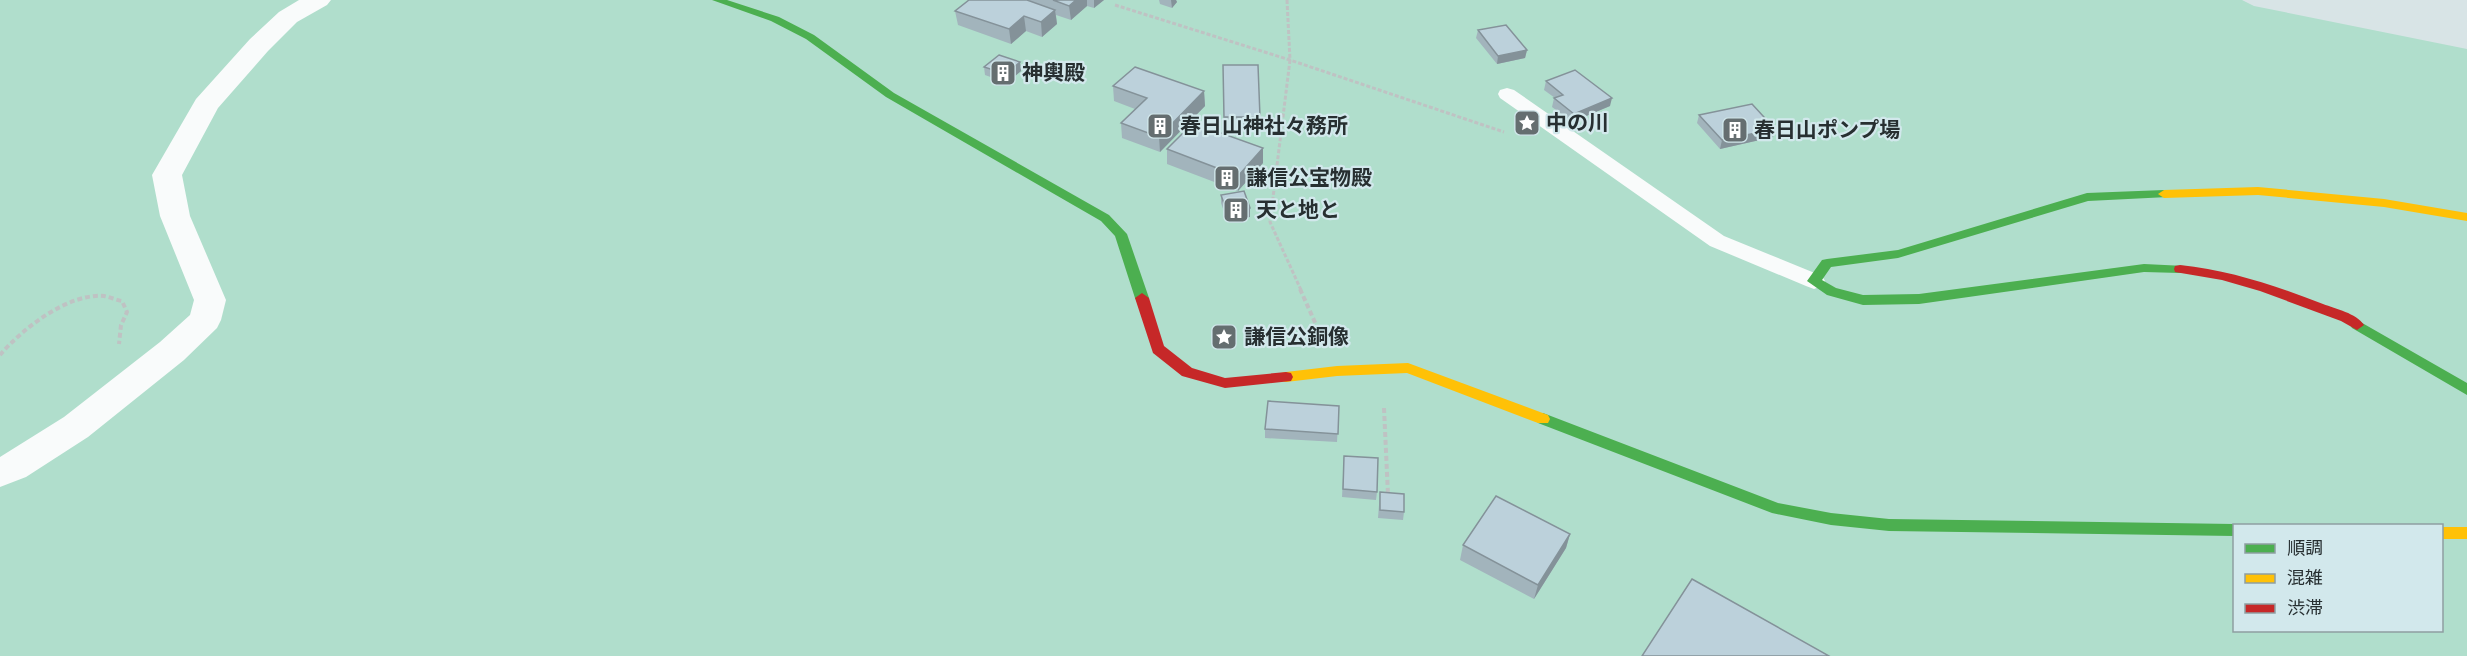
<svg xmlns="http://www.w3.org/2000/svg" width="2467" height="656" viewBox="0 0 2467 656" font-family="'Zilla Slab','Noto Sans JP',serif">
  <rect width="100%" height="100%" fill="#d8e4e6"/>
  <path fill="#b0decc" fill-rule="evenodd" d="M0 0H2242L2254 6 2467 49V656H0ZM2234 526H2442V630H2234Z"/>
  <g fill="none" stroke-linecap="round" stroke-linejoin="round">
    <path stroke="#bfc2c3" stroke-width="3" stroke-dasharray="4 2" stroke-linecap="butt" d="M1287 0 1290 60 1270 222 1301 290
      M1115 5 1290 60 1504 132"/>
    <path stroke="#bfc2c3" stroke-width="4" stroke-dasharray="5 3" stroke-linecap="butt" d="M1300 289 1322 338
      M0 355C22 329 68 293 104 296 110 297 116 300 122 301L127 312 121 325 119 344
      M1384 408 1388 495"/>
    <path fill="#f9fbfb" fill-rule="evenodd" d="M1507 88 1514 90 1724 236 1822 276 1825 281 1822 286 1814 289 1806 286 1710 246 1500 98 1498 94 1500 90Z"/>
    <path fill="#f9fbfb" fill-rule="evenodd" d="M299 0H331L327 5 297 22 268 51 218 108 182 175 190 216 226 300 221 320 217 328 184 360 88 437 26 477 0 487V457L64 417 160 342 190 315 194 300 160 216 152 175 196 99 250 39 279 12Z"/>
    <path fill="#4caf50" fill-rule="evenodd" d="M712 0H727L779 17 814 35 894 93 1109 215 1127 234 1149 298 1147 301H1137L1135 298 1115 236 1101 221 886 97 806 39 771 21Z
      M2164 190 2168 191 2170 194 2168 197 2088 201 1898 258 1831 267 1822 280 1836 288 1863 295 1919 294 2144 264 2185 266 2186 269 2185 272 2180 273 2144 272 1919 304 1863 305 1827 295 1807 281 1822 260 1827 259 1898 250 2087 193Z
      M2357 320 2467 383V395L2352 328 2350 325Z
      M1543 413 1778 503 1831 513 1889 519 2234 524 2239 526H2234V536L1889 531 1831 525 1772 513 1538 423 1536 419 1538 415Z"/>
    <path fill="#ffc107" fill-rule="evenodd" d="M2258 187 2384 199 2467 213V221L2384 207 2258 195 2164 198 2158 194 2164 190Z
      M1408 363 1548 415 1550 419 1548 423H1538L1407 373 1337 376 1286 382 1281 381 1279 377 1281 373 1286 372 1337 366Z
      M2442 527H2467V539H2442Z"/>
    <path fill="#c62828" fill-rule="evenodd" d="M2180 265C2230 270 2276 286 2323 304 2336 309 2356 313 2364 325L2357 330 2341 321 2260 291 2222 280 2175 272 2174 269 2175 266Z
      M1142 293 1149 298 1164 346 1192 368 1225 378 1286 372 1291 373 1293 377 1291 381 1225 388 1182 376 1153 353 1135 298Z"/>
  </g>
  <path fill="#a2b4bc" d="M1030 0H1104L1094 8 1087 6 1071 20 1056 15 1057 24 1042 37 1026 31 1011 44 958 25 955 11 1030 1Z
    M1159 0H1176L1177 2 1172 8 1160 4Z
    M1478 30 1527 50 1525 58 1497 64 1476 38Z
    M1020 62 1021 71 1007 83 985 75 984 67Z
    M1223 65 1260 117V132H1224Z
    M1546 81 1610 106 1572 122 1552 107 1554 98H1555L1544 90Z
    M1113 86 1204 91 1205 106 1160 152 1122 138 1121 123 1135 109 1114 101Z
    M1699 115 1775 129 1773 137 1720 149 1697 123Z
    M1263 148V163L1238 191 1167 164V149Z
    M1221 195 1250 208V217L1227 220 1221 203Z
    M1339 406 1337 442 1265 438V429Z
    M1344 456 1377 492 1376 500 1342 497Z
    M1380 492 1404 512 1403 520 1378 518Z
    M1570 534 1566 548 1534 599 1460 560 1463 545Z"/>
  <path fill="#849299" d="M1076 0H1087V6L1071 20 1069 6Z
    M1094 0H1104L1094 8Z
    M1171 0H1176L1177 2 1172 8Z
    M1055 10 1057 24 1042 37 1041 22Z
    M1024 16 1026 31 1011 44 1009 29Z
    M1527 50 1525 58 1497 64 1498 56Z
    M1020 62 1021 71 1007 83 1006 74Z
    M1204 91 1205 106 1160 152 1159 137Z
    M1612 98 1610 106 1572 122 1574 114Z
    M1775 129 1773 137 1720 149 1722 140Z
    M1263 148V163L1238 191V176Z
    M1250 208V217L1227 220V212Z
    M1570 534 1566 548 1534 599 1538 585Z"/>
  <path fill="#bcd1db" stroke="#849299" stroke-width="1.5" d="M969 0H1027L1055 10 1041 22 1024 16 1009 29 955 11Z
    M1053 0H1076L1069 6Z
    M1506 25 1527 50 1498 56 1478 30Z
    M999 55 1020 62 1006 74 984 67Z
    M1223 65H1258L1260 117H1224Z
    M1135 67 1204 91 1159 137 1121 123 1147 98 1113 86Z
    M1575 70 1612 98 1574 114 1554 98 1563 95 1546 81Z
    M1752 104 1775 129 1722 140 1699 115Z
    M1193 123 1263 148 1238 176 1167 149Z
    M1244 191 1250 208 1227 212 1221 195Z
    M1268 401 1339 406 1338 434 1265 429Z
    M1344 456 1378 458 1377 492 1343 489Z
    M1380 492 1404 494V512L1380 510Z
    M1496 496 1570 534 1538 585 1463 545Z
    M1692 579 1829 656H1642Z"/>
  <defs>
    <g id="building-square" transform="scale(1.35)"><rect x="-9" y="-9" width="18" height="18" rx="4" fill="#656e70" stroke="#d2e8ec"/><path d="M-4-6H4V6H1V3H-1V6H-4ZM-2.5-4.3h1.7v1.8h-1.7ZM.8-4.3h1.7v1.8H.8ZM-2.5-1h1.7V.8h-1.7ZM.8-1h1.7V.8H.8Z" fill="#fff"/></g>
    <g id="sight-square" transform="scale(1.35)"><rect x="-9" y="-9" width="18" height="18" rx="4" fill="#656e70" stroke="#d2e8ec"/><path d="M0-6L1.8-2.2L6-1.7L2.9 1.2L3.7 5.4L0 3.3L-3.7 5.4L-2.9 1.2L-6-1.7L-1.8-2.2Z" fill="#fff"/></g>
  </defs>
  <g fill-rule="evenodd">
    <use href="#building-square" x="1003" y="73"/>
    <use href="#sight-square" x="1527" y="123"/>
    <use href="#building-square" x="1160" y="126"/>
    <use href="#building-square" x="1735" y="130"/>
    <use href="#building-square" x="1227" y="178"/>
    <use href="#building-square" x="1236" y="210"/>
    <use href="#sight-square" x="1224" y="337"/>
  </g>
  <g text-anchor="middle" stroke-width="4.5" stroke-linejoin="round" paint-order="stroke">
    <g font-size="21" font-weight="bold" fill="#272f31" stroke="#d2e8ec" text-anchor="start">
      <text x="1022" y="80">神輿殿</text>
      <text x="1546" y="130">中の川</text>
      <text x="1180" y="133">春日山神社々務所</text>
      <text x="1754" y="137">春日山ポンプ場</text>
      <text x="1246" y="185">謙信公宝物殿</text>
      <text x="1256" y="217">天と地と</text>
      <text x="1244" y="344">謙信公銅像</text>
    </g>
  </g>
  <rect x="2233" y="524" width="210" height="108" fill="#d2e8ec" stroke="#8e9ea1" stroke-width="1.5"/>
  <rect x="2245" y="544" width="30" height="9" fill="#4caf50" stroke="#8e9ea1" stroke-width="1.5"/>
  <text x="2287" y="554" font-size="18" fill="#272f31">順調</text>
  <rect x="2245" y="574" width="30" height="9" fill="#ffc107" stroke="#8e9ea1" stroke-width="1.5"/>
  <text x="2287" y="584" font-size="18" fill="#272f31">混雑</text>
  <rect x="2245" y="604" width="30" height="9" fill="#c62828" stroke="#8e9ea1" stroke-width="1.5"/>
  <text x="2287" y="614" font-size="18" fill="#272f31">渋滞</text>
</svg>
